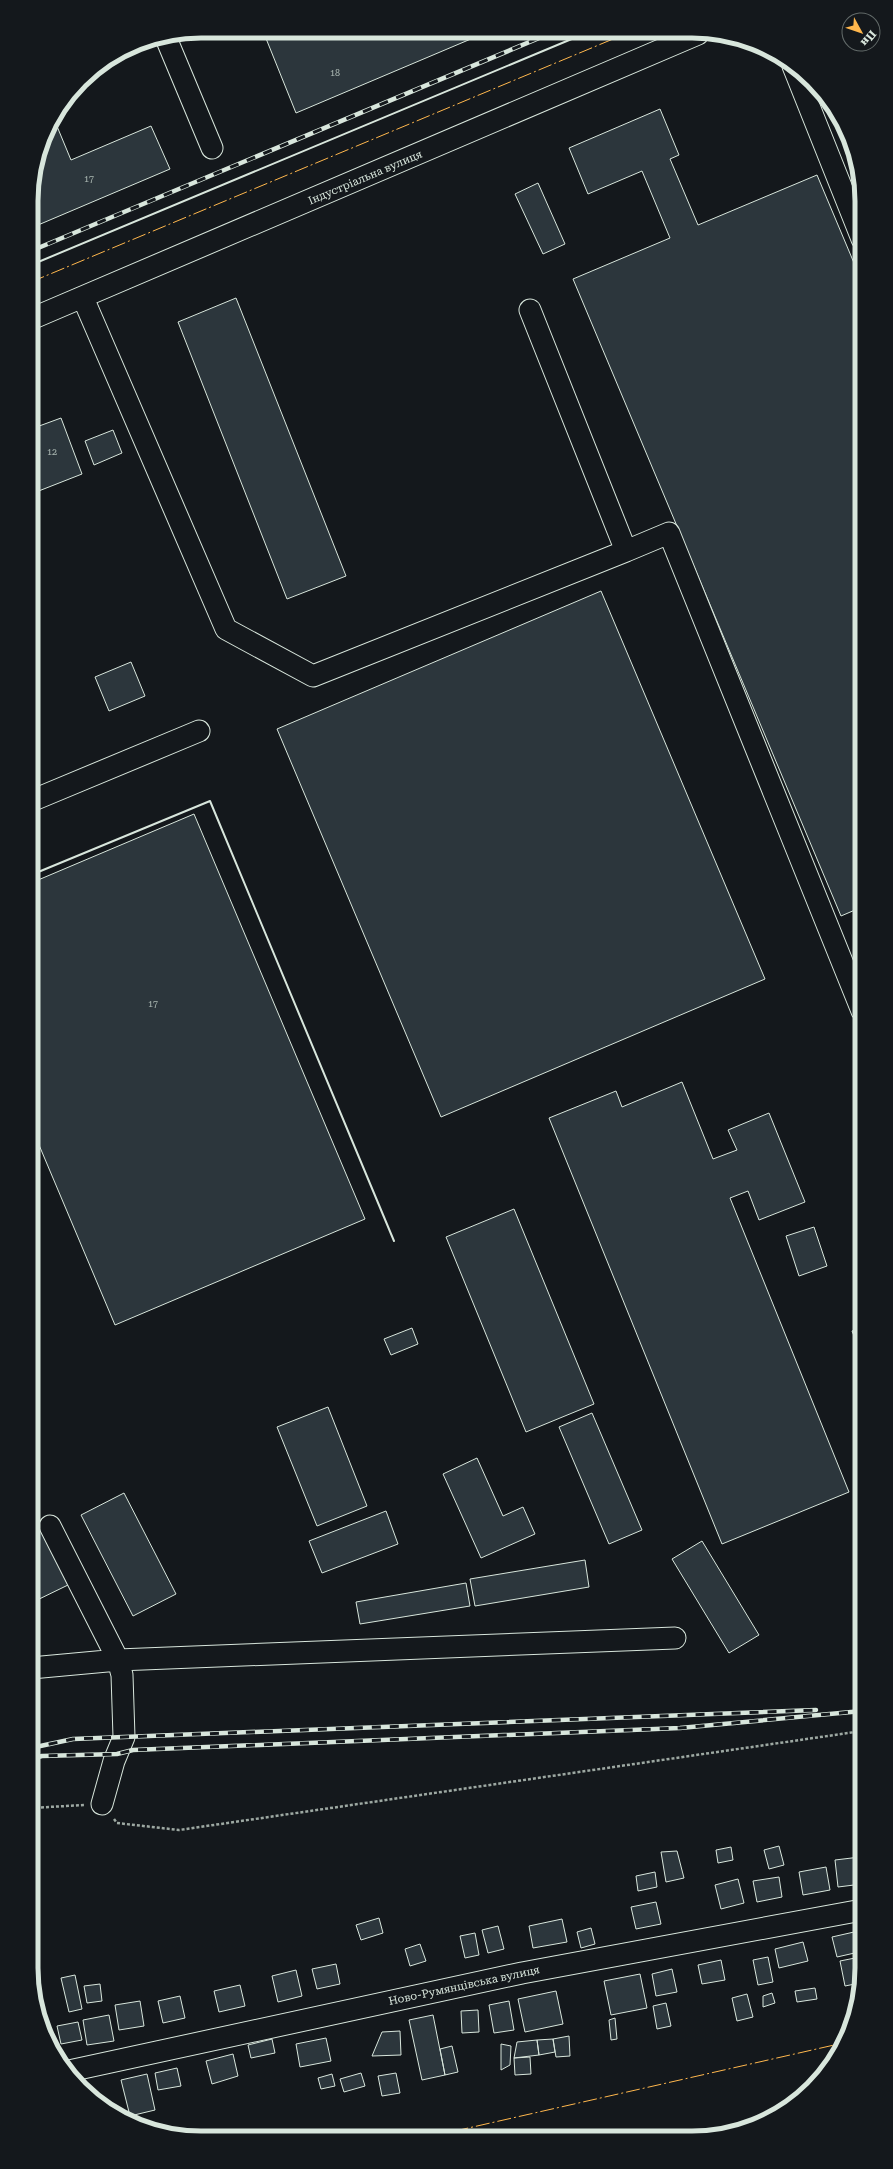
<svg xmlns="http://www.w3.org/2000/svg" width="893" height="2169" viewBox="0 0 893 2169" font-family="'Roboto Serif',serif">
  <rect width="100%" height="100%" fill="#14181c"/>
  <path fill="#2c363c" stroke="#d8e6dc" d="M263 31 485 33 296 113Z
    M660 109 679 155 670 159 698 225 817 175 862 282V907L841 916 573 279 670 238 642 171 588 194 569 148Z
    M54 119 71 160 151 126 170 169 31 228V190L48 126Z
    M538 183 565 244 543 254 515 194Z
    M236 298 346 576 287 599 178 322Z
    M61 418 82 474 31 494V429Z
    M113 430 122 453 94 465 85 441Z
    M601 591 765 979 441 1117 277 729Z
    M131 662 145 696 109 711 95 677Z
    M194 814 365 1219 115 1325 31 1126V883Z
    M682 1082 713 1159 737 1150 728 1130 769 1113 805 1202 759 1220 748 1191 730 1198 849 1492 722 1544 549 1118 616 1091 622 1107Z
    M514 1209 594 1404 526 1432 446 1237Z
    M814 1227 827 1266 799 1276 786 1236Z
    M862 1327V1356L852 1331Z
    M412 1328 418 1344 391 1355 384 1339Z
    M328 1407 367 1506 317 1526 277 1427Z
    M592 1413 642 1530 609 1544 559 1427Z
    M477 1458 503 1516 523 1507 535 1534 481 1558 443 1474Z
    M124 1493 176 1594 133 1616 81 1515Z
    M386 1511 398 1544 322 1573 309 1541Z
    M38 1521 68 1585 31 1603V1525Z
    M702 1541 759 1635 729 1653 672 1559Z
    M585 1560 589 1587 475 1606 470 1579Z
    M466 1583 470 1606 360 1624 356 1602Z
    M779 1846 784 1865 769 1869 764 1850Z
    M731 1847 733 1860 718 1863 716 1850Z
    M677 1851 684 1878 666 1882 661 1852Z
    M860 1857 862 1884 838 1887 835 1860Z
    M826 1867 830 1890 803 1895 799 1872Z
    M655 1872 657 1887 638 1891 636 1876Z
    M779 1877 782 1897 757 1902 753 1881Z
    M738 1879 744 1903 721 1909 715 1885Z
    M656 1902 661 1924 636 1929 631 1907Z
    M379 1918 383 1933 361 1940 356 1925Z
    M562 1919 567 1942 533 1948 529 1926Z
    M498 1926 504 1949 488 1953 482 1930Z
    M591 1928 595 1944 581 1948 577 1932Z
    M854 1932 859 1952 837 1957 832 1937Z
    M475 1933 479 1955 465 1958 460 1936Z
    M803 1942 808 1961 779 1968 775 1949Z
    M420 1944 426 1961 410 1966 405 1949Z
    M768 1957 773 1982 758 1985 753 1960Z
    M855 1958 860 1983 845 1986 840 1961Z
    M721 1960 725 1980 702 1984 698 1965Z
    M336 1964 340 1984 317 1989 312 1969Z
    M672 1969 677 1992 656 1996 652 1974Z
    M296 1970 302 1996 278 2002 272 1976Z
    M640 1974 647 2008 611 2015 604 1981Z
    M75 1975 82 2009 69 2012 61 1978Z
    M100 1984 102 2001 87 2003 84 1986Z
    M240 1985 245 2006 219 2012 214 1991Z
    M815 1988 817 1999 797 2002 795 1991Z
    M556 1991 563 2024 525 2032 518 1999Z
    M772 1993 775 2003 763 2007V1996Z
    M747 1994 753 2017 737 2021 732 1998Z
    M180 1996 185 2018 163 2023 158 2001Z
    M140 2001 144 2026 119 2030 115 2005Z
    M509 2001 514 2030 494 2033 489 2005Z
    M666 2003 671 2026 657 2029 653 2006Z
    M478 2010 479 2032 462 2033 461 2011Z
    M109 2015 114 2041 87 2045 83 2020Z
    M433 2015 445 2075 422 2080 409 2020Z
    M615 2018 617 2039 611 2040 609 2020Z
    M78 2022 82 2040 61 2044 57 2026Z
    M400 2031 401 2055 372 2056 382 2032Z
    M569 2036 570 2056 556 2057 553 2039Z
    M326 2038 331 2061 300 2067 296 2044Z
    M272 2039 275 2053 251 2058 248 2045Z
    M553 2039 555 2052 539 2055 537 2040Z
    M537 2040 539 2055 514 2058 517 2042Z
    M501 2044 511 2046 510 2065 501 2070Z
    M452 2046 458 2072 445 2075 440 2049Z
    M233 2054 238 2076 212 2084 206 2061Z
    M530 2057 531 2074 515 2075 514 2058Z
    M177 2068 181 2086 158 2090 155 2073Z
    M361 2073 365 2086 344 2092 340 2079Z
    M396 2073 400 2093 382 2096 378 2076Z
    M147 2074 155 2110 130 2116 121 2080Z
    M332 2074 335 2086 321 2089 318 2078Z"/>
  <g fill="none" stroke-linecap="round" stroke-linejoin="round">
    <g stroke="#d8e6dc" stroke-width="23">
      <path id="minor" d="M166 38 212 148
        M793 66 862 239
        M83 298 226 629 313 676 626 551
        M530 310 626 551 669 533 862 1011
        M31 319 698 34
        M31 801 199 731
        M31 1668 118 1660 50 1526
        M102 1804 114 1761 124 1737 122 1675 118 1660 675 1638
        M69 2071 522 1973 862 1910"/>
    </g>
    <path stroke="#9da8a2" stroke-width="2.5" stroke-dasharray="3 2" stroke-linecap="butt" d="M31 1808 84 1805
      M114 1819 117 1823 179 1830 862 1731"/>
    <use href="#minor" stroke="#14181c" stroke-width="21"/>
    <g stroke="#d8e6dc" stroke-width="4.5">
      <path id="rail" d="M31 251 551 33
        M31 1748 73 1739 816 1710
        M31 1759 42 1756 117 1754 133 1750 680 1728 862 1711"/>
    </g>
    <use href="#rail" stroke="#14181c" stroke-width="3" stroke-dasharray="9" stroke-linecap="butt"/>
    <path stroke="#d8e6dc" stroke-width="2" d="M31 265 586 33
      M31 875 210 801 394 1241"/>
    <path stroke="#ffb74d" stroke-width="1" stroke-dasharray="14 3 2 3" stroke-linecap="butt" d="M31 282 625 34
      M433 2136 843 2043"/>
  </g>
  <g text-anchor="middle" stroke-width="3" stroke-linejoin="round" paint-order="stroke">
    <g font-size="9" fill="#adbab4">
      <text x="335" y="76">18</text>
      <text x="89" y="182">17</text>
      <text x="52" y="455">12</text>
      <text x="153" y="1007">17</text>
    </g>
    <g font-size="11" fill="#d8e6dc" stroke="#14181c">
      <text transform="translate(365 177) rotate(-23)" y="4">Індустріальна вулиця</text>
      <text transform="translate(464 1985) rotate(-12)" y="4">Ново-Румянцівська вулиця</text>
    </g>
  </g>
  <path d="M0 0H893V2169H0ZM201 38H692A163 163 0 0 1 855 201V1968A163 163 0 0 1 692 2131H201A163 163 0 0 1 38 1968V201A163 163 0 0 1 201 38Z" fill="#14181c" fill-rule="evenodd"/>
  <path fill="none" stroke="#d8e6dc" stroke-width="5" d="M201 38H692A163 163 0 0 1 855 201V1968A163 163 0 0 1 692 2131H201A163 163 0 0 1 38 1968V201A163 163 0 0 1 201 38Z"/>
  <g transform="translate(861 32) rotate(130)"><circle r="19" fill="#14181c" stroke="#626a69"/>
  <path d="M0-3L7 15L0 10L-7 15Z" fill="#ffb74d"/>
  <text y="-6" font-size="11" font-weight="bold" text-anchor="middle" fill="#d8e6dc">Пн</text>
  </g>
</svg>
